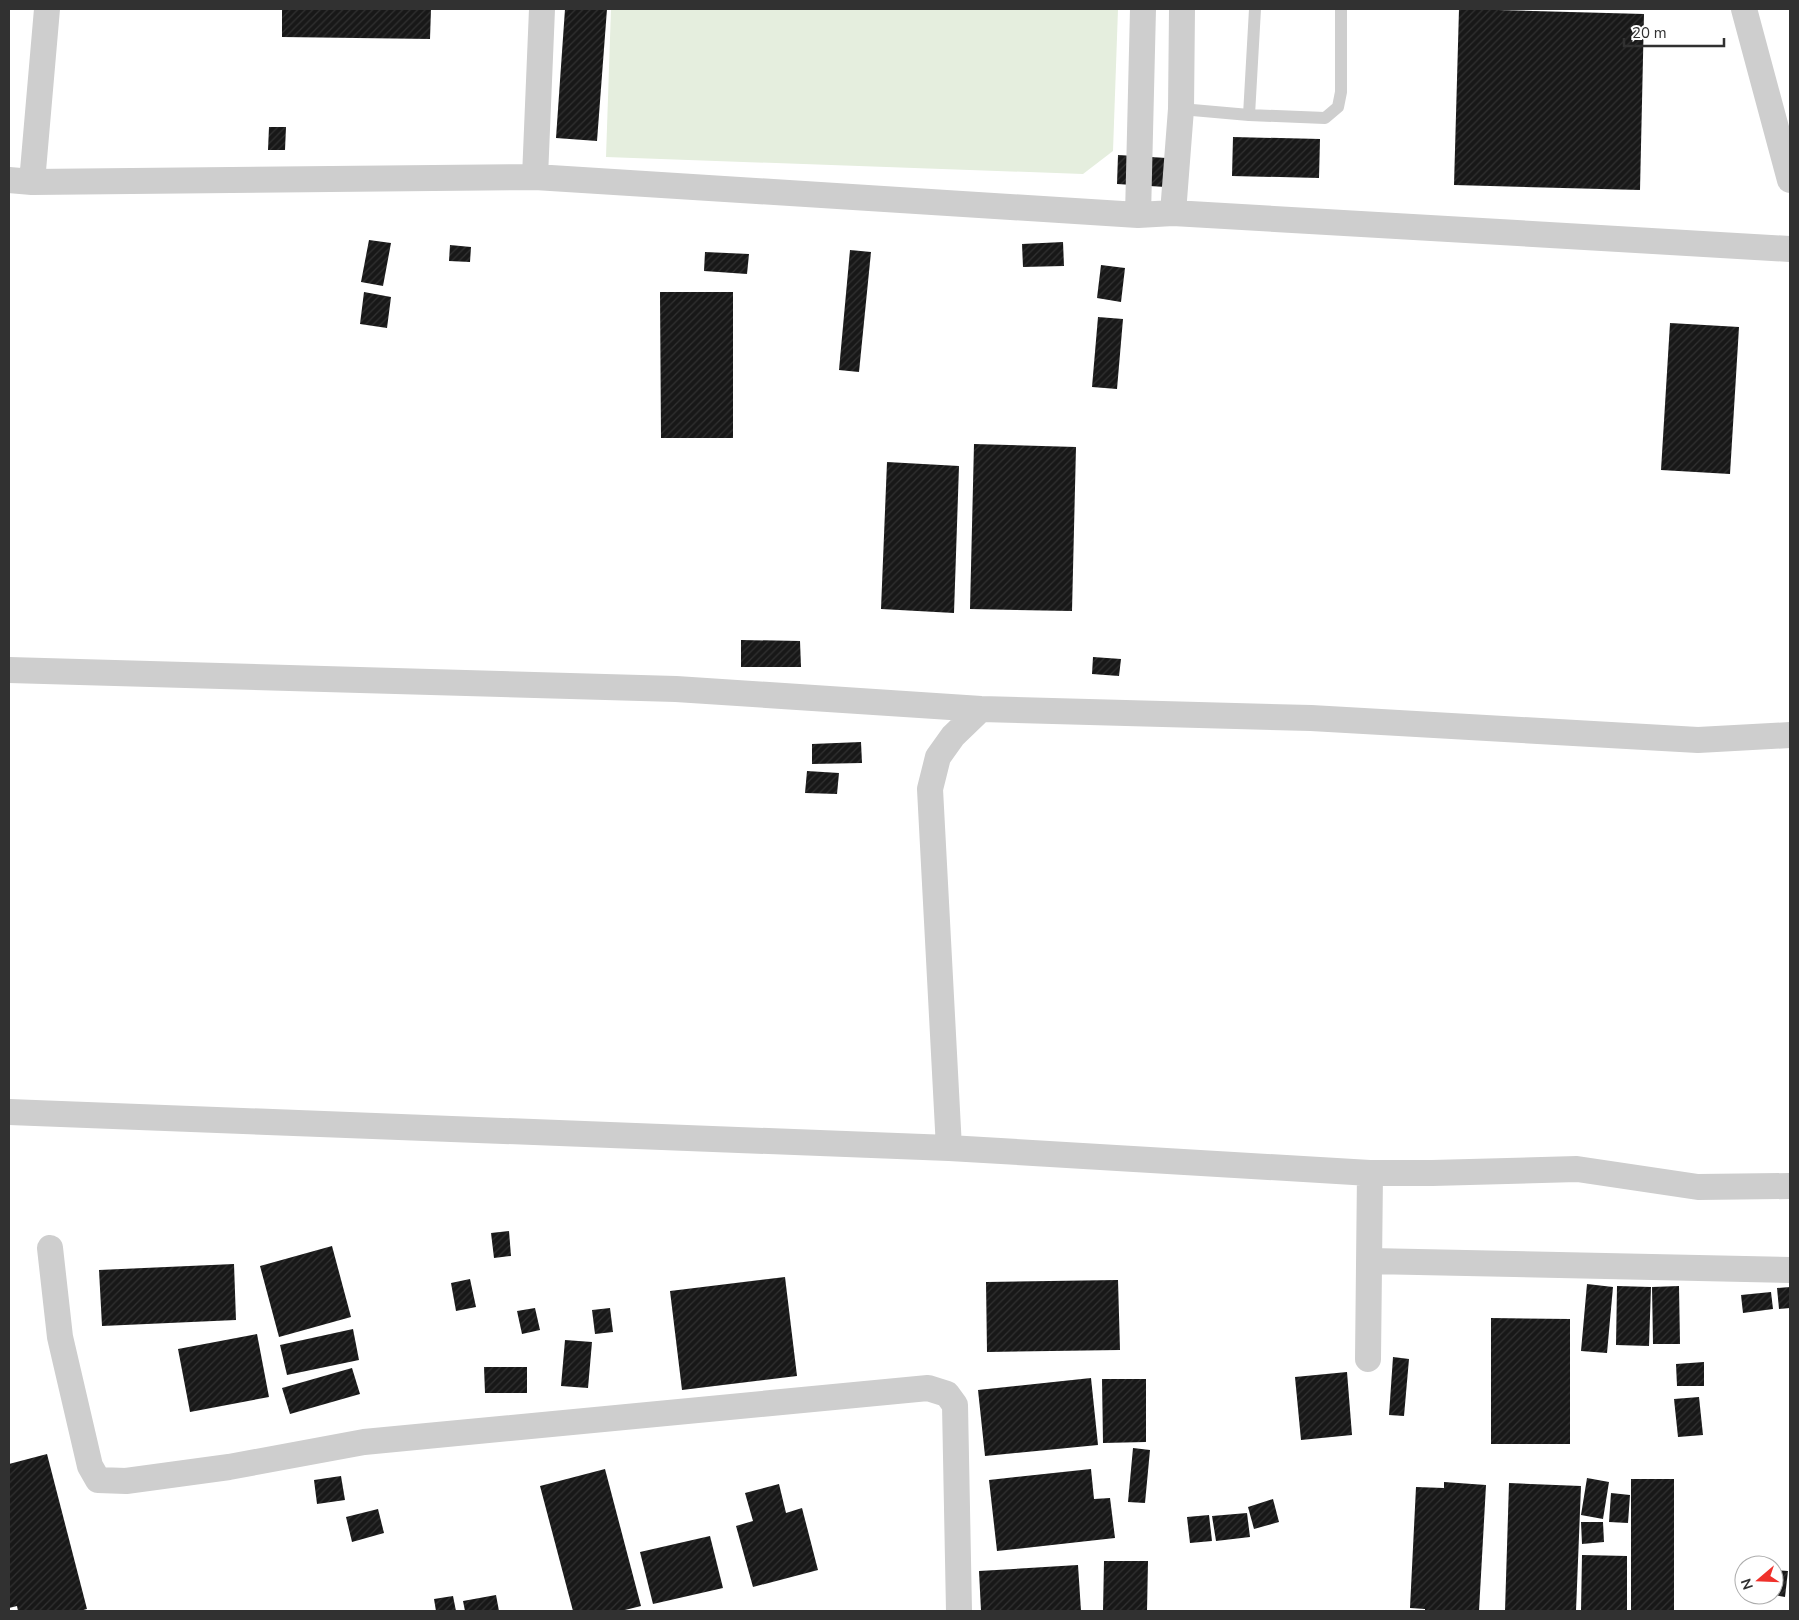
<svg xmlns="http://www.w3.org/2000/svg" width="1799" height="1620" viewBox="0 0 1799 1620" font-family="'Nunito Sans',sans-serif">
  <defs>
    <pattern id="building-hatch" width="6" height="6" patternUnits="userSpaceOnUse" patternTransform="scale(1.25)"><rect width="6" height="6" fill="#181818"/><path d="M-1 1l2-2M0 6l6-6M5 7l2-2" fill="none" stroke="#313131"/></pattern>
  </defs>
  <rect width="100%" height="100%" fill="#fff"/>
  <path fill="#e5eede" d="M611 9H1118L1113 151 1083 174 606 157Z"/>
  <path fill="url(#building-hatch)" d="M282 9H431L430 39 282 37Z
    M565 9H607L597 141 556 138Z
    M1459 9 1644 14 1640 190 1454 185Z
    M269 127H286L285 150H268Z
    M1233 137 1320 139 1319 178 1232 176Z
    M1118 155 1183 159 1182 188 1117 184Z
    M369 240 391 243 383 286 361 282Z
    M1063 242 1064 266 1023 267 1022 244Z
    M450 245 471 247 470 262 449 261Z
    M850 250 871 252 859 372 839 370Z
    M705 252 749 254 747 274 704 271Z
    M1101 265 1125 268 1121 302 1097 298Z
    M364 292 391 297 387 328 360 324Z
    M660 292H733V438H661Z
    M1098 317 1123 319 1117 389 1092 387Z
    M1670 323 1739 327 1730 474 1661 470Z
    M974 444 1076 447 1072 611 970 609Z
    M887 462 959 466 954 613 881 609Z
    M741 640 800 641 801 667H741Z
    M1093 657 1121 659 1119 676 1092 674Z
    M861 742 862 763 812 764V744Z
    M807 771 839 773 837 794 805 793Z
    M509 1231 511 1256 494 1258 491 1233Z
    M332 1246 351 1317 279 1337 260 1266Z
    M234 1264 236 1320 102 1326 99 1270Z
    M785 1277 797 1376 682 1390 670 1291Z
    M470 1279 476 1307 456 1311 451 1283Z
    M1118 1280 1120 1350 987 1352 986 1282Z
    M1587 1284 1613 1287 1607 1353 1581 1351Z
    M1617 1286 1651 1287 1649 1346 1616 1345Z
    M1679 1286 1680 1344H1653L1652 1287Z
    M1790 1287V1308L1779 1309 1777 1288Z
    M1771 1292 1773 1309 1743 1313 1741 1295Z
    M535 1308 540 1330 522 1334 517 1311Z
    M610 1308 613 1332 595 1334 592 1310Z
    M1491 1318 1570 1319V1444H1491Z
    M353 1329 359 1360 287 1375 280 1345Z
    M257 1334 269 1397 190 1412 178 1349Z
    M565 1340 592 1342 588 1388 561 1386Z
    M1393 1357 1409 1359 1404 1416 1389 1415Z
    M1704 1362V1386H1677L1676 1364Z
    M484 1367H527V1393H485Z
    M352 1368 360 1394 290 1414 282 1388Z
    M1347 1372 1352 1435 1301 1440 1295 1377Z
    M1091 1378 1098 1445 985 1456 978 1390Z
    M1102 1379H1146V1442L1103 1443Z
    M1699 1397 1703 1435 1678 1437 1674 1399Z
    M1133 1448 1150 1450 1145 1503 1128 1502Z
    M47 1454 87 1609 80 1611H18L17 1606 9 1608V1464Z
    M605 1469 641 1606 621 1611H573L540 1486Z
    M1091 1469 1094 1499 1110 1498 1115 1538 997 1551 989 1480Z
    M341 1476 345 1500 317 1504 314 1480Z
    M1587 1478 1609 1482 1603 1519 1581 1515Z
    M1631 1479H1674V1611H1631Z
    M1444 1482 1486 1485 1479 1611H1425V1609L1410 1608 1416 1487 1444 1488Z
    M1509 1483 1581 1486 1576 1611H1505Z
    M779 1484 786 1513 802 1508 818 1570 753 1587 736 1526 753 1521 745 1493Z
    M1611 1493 1630 1495 1628 1523 1609 1522Z
    M1273 1499 1279 1522 1254 1529 1248 1507Z
    M378 1509 384 1533 352 1542 346 1517Z
    M1247 1513 1250 1537 1216 1541 1212 1516Z
    M1209 1515 1212 1541 1190 1543 1187 1517Z
    M1581 1522H1603L1604 1542 1582 1544Z
    M710 1536 723 1588 653 1604 640 1552Z
    M1582 1555 1627 1556V1611H1581Z
    M1104 1561H1148L1147 1611H1103Z
    M1078 1565 1081 1611H981L979 1571Z
    M1774 1570 1788 1571 1785 1597 1774 1595Z
    M496 1595 499 1611H465L463 1601Z
    M453 1596 456 1611H436L434 1599Z"/>
  <g fill="none" stroke-linecap="round" stroke-linejoin="round">
    <path stroke="#cecece" stroke-width="12" d="M1181 109 1249 115 1325 118 1338 107 1341 92V9
      M1249 115 1255 9"/>
    <path stroke="#cecece" stroke-width="26" d="M1744 9 1790 180
      M535 177 542 9
      M9 180 32 182 535 177 1138 215 1173 213 1790 249
      M32 182 47 9
      M1173 213 1181 109 1182 9
      M1138 215 1143 9
      M9 670 676 689 981 709 1311 718 1698 740 1790 735
      M9 1112 949 1148 1370 1173H1432L1577 1169 1698 1187 1790 1186
      M949 1148 930 789 938 757 953 736 981 709
      M50 1248 60 1337 90 1466 98 1480 126 1481 229 1467 364 1442 928 1388 947 1394 955 1405 959 1611
      M1370 1261 1790 1270
      M1368 1359 1370 1173"/>
  </g>
  <rect width="1799" height="1620" fill="none" stroke="#313131" stroke-width="20"/>
  <g transform="translate(1759 1580) rotate(251)"><circle r="24" fill="#ffffff" stroke="#adadad"/>
  <path d="M0-4L9 19L0 12L-9 19Z" fill="#ef312b"/>
  <text y="-8" font-size="14" font-weight="bold" text-anchor="middle" fill="#313131">N</text>
  </g>
  <path d="M1624 38v8h100v-8" fill="none" stroke="#313131" stroke-width="2.5"/>
  <text x="1632" y="38" font-size="15" fill="#313131" stroke="#ffffff" stroke-width="4" paint-order="stroke">20 m</text>
</svg>
